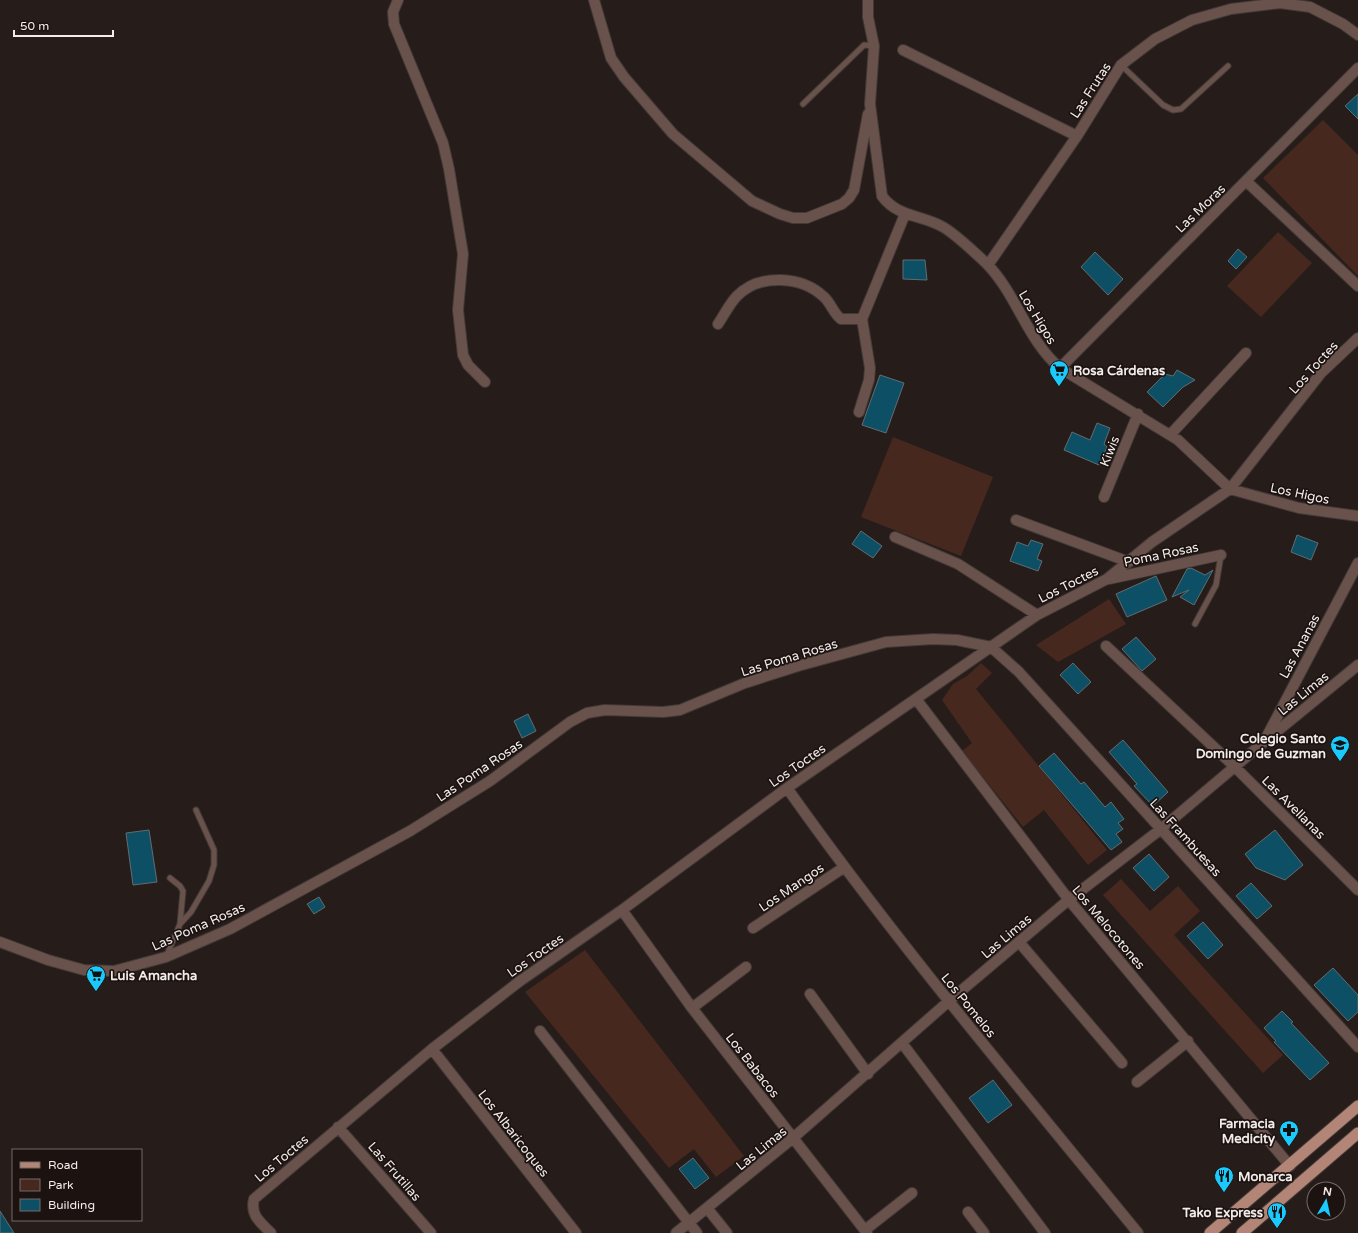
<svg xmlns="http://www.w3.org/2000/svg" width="1358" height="1233" viewBox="0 0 1358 1233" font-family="'Varela Round',sans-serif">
  <rect width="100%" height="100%" fill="#261d1a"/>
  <path fill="#46281f" d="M1323 120 1358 155V276L1263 178Z
    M1278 232 1312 263 1261 317 1227 286Z
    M893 437 993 477 961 556 861 517Z
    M1109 599 1126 624 1058 662 1036 645Z
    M981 663 992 673 976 689 1107 850 1088 865 1044 810 1023 827 962 751 972 743 942 700 953 684 967 676Z
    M1121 879 1150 911 1178 886 1200 911 1174 935 1283 1055 1263 1073 1103 895Z
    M585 950 744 1156 716 1177 694 1149 669 1168 525 992Z"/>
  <path fill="#0d5065" stroke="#616c71" d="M1358 94V119L1345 106Z
    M1238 249 1247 257 1236 269 1228 261Z
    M1095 252 1123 279 1108 295 1081 267Z
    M903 260H925L927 280 903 279Z
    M1177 370 1195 380 1183 387 1163 407 1147 392 1165 374 1173 376Z
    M880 375 904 383 886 433 862 425Z
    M1097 423 1110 428 1104 444 1107 447 1099 465 1064 450 1072 432 1090 440Z
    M861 531 882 546 873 558 852 544Z
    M1297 535 1318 543 1311 560 1291 552Z
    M1031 540 1043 544 1037 559 1042 561 1038 571 1010 561 1017 542 1028 546Z
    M1191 568 1205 575 1213 570 1194 605 1180 597 1189 590 1172 597 1187 569Z
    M1156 576 1167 600 1127 617 1116 594Z
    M1136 637 1156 659 1142 671 1122 649Z
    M1073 663 1091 682 1078 694 1060 675Z
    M528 714 536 731 522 738 514 721Z
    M1123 740 1168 792 1153 806 1134 786 1137 784 1109 752Z
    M1054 753 1081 784 1084 782 1105 807 1111 802 1124 819 1118 823 1123 829 1116 834 1122 842 1111 850 1039 766Z
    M149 830 157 882 133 885 126 833Z
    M1275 830 1303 865 1285 880 1256 868 1245 854Z
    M1149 854 1169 877 1154 891 1133 868Z
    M1251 883 1272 906 1257 919 1236 896Z
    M319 897 325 907 314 914 307 904Z
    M1203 922 1223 945 1208 959 1187 936Z
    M1333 968 1358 995V1012L1348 1021 1314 985Z
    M1282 1011 1293 1022 1291 1023 1329 1063 1310 1080 1274 1042 1276 1041 1264 1028Z
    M993 1080 1012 1105 988 1123 969 1098Z
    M693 1158 709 1178 695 1189 679 1169Z
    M0 1211 14 1233H0Z"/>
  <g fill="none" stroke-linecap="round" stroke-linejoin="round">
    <g stroke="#433a37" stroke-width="7">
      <path id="service" d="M1121 65 1163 105 1173 110 1181 109 1228 66
        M803 104 861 48 864 45 874 46
        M1195 624 1216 585 1221 555
        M170 878 180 886 183 891 180 924
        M166 957 180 924 191 912 209 881 214 865V850L196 810"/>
    </g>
    <g stroke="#433a37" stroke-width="12">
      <path id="minor" d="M398 0 393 12 394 24 443 143 449 169 463 254 458 310 463 355 468 365 485 382
        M594 0 611 58 624 77 673 134 752 201 780 214 793 218H807L842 204 849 198 854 190 868 114
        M868 0V17L874 46 870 104 882 196C897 217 922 215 943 227 957 235 975 253 987 264 1017 295 1027 340 1060 368L1178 440 1230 489 1299 508 1358 516
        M903 50 1077 136
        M1246 181 1358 286
        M988 265 1077 136 1121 65 1155 39 1192 20 1231 9 1280 3 1310 7 1343 24 1358 35
        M718 324C724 315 730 303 737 296 760 273 802 276 824 297 831 303 833 313 841 319H862
        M1060 368 1358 68
        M859 412 869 380 870 368 862 319 905 214
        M1170 435 1246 353
        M1104 497 1138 414
        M1016 520 1129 562
        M895 537 958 564 1037 615
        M1109 579 1221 555
        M1106 646 1235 767 1358 890
        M916 699 1069 900 1290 1166
        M1266 738 1358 563
        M787 788C896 942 1019 1087 1138 1233
        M622 910 692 1008 867 1233
        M753 928 843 868
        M0 942 48 960 84 970 114 971 166 957 230 929 410 831 490 781 570 722 587 713 605 710 663 712 680 710 745 683 798 666 886 642 933 639 957 640 991 647 1019 672 1358 1047
        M1019 942 1122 1063
        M810 994 868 1074
        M692 1008 746 967
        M540 1031 697 1233
        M902 1043 1045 1233
        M432 1049 576 1233
        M1137 1082 1188 1041
        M338 1127 431 1233
        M707 1208 727 1233
        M968 1212 984 1233
        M865 1230 912 1193
        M271 1233C260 1222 250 1215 254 1199L432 1049 520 981 622 910 787 788 1037 615 1107 579 1152 542 1230 489 1321 373 1358 338
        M676 1233 793 1138 949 1001 1066 902 1161 829 1264 742 1358 665"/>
    </g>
    <g stroke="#433a37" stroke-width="13">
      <path id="primary" d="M1210 1233 1358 1106
        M1242 1233 1358 1133"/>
    </g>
    <use href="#service" stroke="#69524c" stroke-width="5"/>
    <use href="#minor" stroke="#69524c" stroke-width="10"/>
    <use href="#primary" stroke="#b38577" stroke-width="11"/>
  </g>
  <defs>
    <g id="supermarket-pin" transform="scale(1)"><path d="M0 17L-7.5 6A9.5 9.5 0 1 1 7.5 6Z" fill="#1bcafc" stroke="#1c1311"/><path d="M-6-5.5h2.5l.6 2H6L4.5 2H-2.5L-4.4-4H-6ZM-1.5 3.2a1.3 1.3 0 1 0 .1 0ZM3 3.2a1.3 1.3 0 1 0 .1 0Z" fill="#111"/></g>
    <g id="university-pin" transform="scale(1)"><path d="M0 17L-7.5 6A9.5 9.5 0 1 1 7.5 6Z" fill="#1bcafc" stroke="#1c1311"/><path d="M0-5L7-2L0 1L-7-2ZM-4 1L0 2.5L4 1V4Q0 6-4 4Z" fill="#111"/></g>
    <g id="pharmacy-pin" transform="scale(1)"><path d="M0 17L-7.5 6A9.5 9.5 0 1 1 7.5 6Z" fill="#1bcafc" stroke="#1c1311"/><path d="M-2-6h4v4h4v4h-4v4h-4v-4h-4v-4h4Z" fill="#111"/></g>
    <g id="restaurant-pin" transform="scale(1)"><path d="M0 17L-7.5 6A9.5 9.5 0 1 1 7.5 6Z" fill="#1bcafc" stroke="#1c1311"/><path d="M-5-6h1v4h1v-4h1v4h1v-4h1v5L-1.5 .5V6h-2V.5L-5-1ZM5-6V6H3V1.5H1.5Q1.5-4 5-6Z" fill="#111"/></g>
  </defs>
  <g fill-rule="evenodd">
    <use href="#supermarket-pin" x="1059" y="370"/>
    <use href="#university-pin" x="1340" y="745"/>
    <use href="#supermarket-pin" x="96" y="975"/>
    <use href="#pharmacy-pin" x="1289" y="1130"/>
    <use href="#restaurant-pin" x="1224" y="1176"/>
    <use href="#restaurant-pin" x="1277" y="1212"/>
  </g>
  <g text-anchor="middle" stroke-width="3.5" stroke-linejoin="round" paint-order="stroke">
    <g font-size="13" fill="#f2ecea" stroke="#1c1311">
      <text transform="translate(1090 90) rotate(-57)" y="5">Las Frutas</text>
      <text transform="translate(1200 208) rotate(-44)" y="5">Las Moras</text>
      <text transform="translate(1038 317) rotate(59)" y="5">Los Higos</text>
      <text transform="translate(1313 367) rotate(-48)" y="5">Los Toctes</text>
      <text transform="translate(1109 451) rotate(-68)" y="5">Kiwis</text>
      <text transform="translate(1300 493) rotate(12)" y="5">Los Higos</text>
      <text transform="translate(1161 554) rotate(-12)" y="5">Poma Rosas</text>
      <text transform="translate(1068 584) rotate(-27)" y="5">Los Toctes</text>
      <text transform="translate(1299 646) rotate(-62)" y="5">Las Ananas</text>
      <text transform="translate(789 657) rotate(-17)" y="5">Las Poma Rosas</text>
      <text transform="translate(1303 693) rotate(-39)" y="5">Las Limas</text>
      <text transform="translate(797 765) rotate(-35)" y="5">Los Toctes</text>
      <text transform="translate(479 770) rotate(-34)" y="5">Las Poma Rosas</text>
      <text transform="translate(1294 807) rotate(45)" y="5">Las Avellanas</text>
      <text transform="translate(1186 837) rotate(48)" y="5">Las Frambuesas</text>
      <text transform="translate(791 887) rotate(-34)" y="5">Los Mangos</text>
      <text transform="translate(198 926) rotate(-24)" y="5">Las Poma Rosas</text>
      <text transform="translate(1109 927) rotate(50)" y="5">Los Melocotones</text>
      <text transform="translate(1006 936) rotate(-40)" y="5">Las Limas</text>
      <text transform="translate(535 955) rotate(-35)" y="5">Los Toctes</text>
      <text transform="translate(969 1005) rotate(51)" y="5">Los Pomelos</text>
      <text transform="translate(753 1065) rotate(52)" y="5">Los Babacos</text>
      <text transform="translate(514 1133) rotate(52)" y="5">Los Albaricoques</text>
      <text transform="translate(761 1148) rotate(-39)" y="5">Las Limas</text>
      <text transform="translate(281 1158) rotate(-40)" y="5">Los Toctes</text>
      <text transform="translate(395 1171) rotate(49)" y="5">Las Frutillas</text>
    </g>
    <g font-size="13" font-weight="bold" fill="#f2ecea" stroke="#1c1311" text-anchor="start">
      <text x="1073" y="375">Rosa Cárdenas</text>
      <text x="1326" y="743" text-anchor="end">Colegio Santo<tspan x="1326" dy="15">Domingo de Guzman</tspan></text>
      <text x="110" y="980">Luis Amancha</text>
      <text x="1275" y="1128" text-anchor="end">Farmacia<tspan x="1275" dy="15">Medicity</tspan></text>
      <text x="1238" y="1181">Monarca</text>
      <text x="1263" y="1217" text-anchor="end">Tako Express</text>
    </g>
  </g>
  <rect x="12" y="1149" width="130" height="72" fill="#1c1311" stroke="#726a68"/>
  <rect x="20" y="1162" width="20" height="6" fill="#b38577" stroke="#726a68"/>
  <text x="48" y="1169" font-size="12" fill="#f2ecea">Road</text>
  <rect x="20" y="1179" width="20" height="12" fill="#46281f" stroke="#726a68"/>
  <text x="48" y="1189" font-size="12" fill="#f2ecea">Park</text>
  <rect x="20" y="1199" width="20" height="12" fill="#0d5065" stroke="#726a68"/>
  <text x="48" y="1209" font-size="12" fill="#f2ecea">Building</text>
  <g transform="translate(1326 1201) rotate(9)"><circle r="19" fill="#1c1311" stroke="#726a68"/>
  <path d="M0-3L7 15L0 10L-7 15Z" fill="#1bcafc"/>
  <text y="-6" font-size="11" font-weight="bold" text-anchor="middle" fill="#f2ecea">N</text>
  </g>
  <path d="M14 30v6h99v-6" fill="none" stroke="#f2ecea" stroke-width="2"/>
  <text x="20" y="30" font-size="12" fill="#f2ecea" stroke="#1c1311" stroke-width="3" paint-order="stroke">50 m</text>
</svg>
